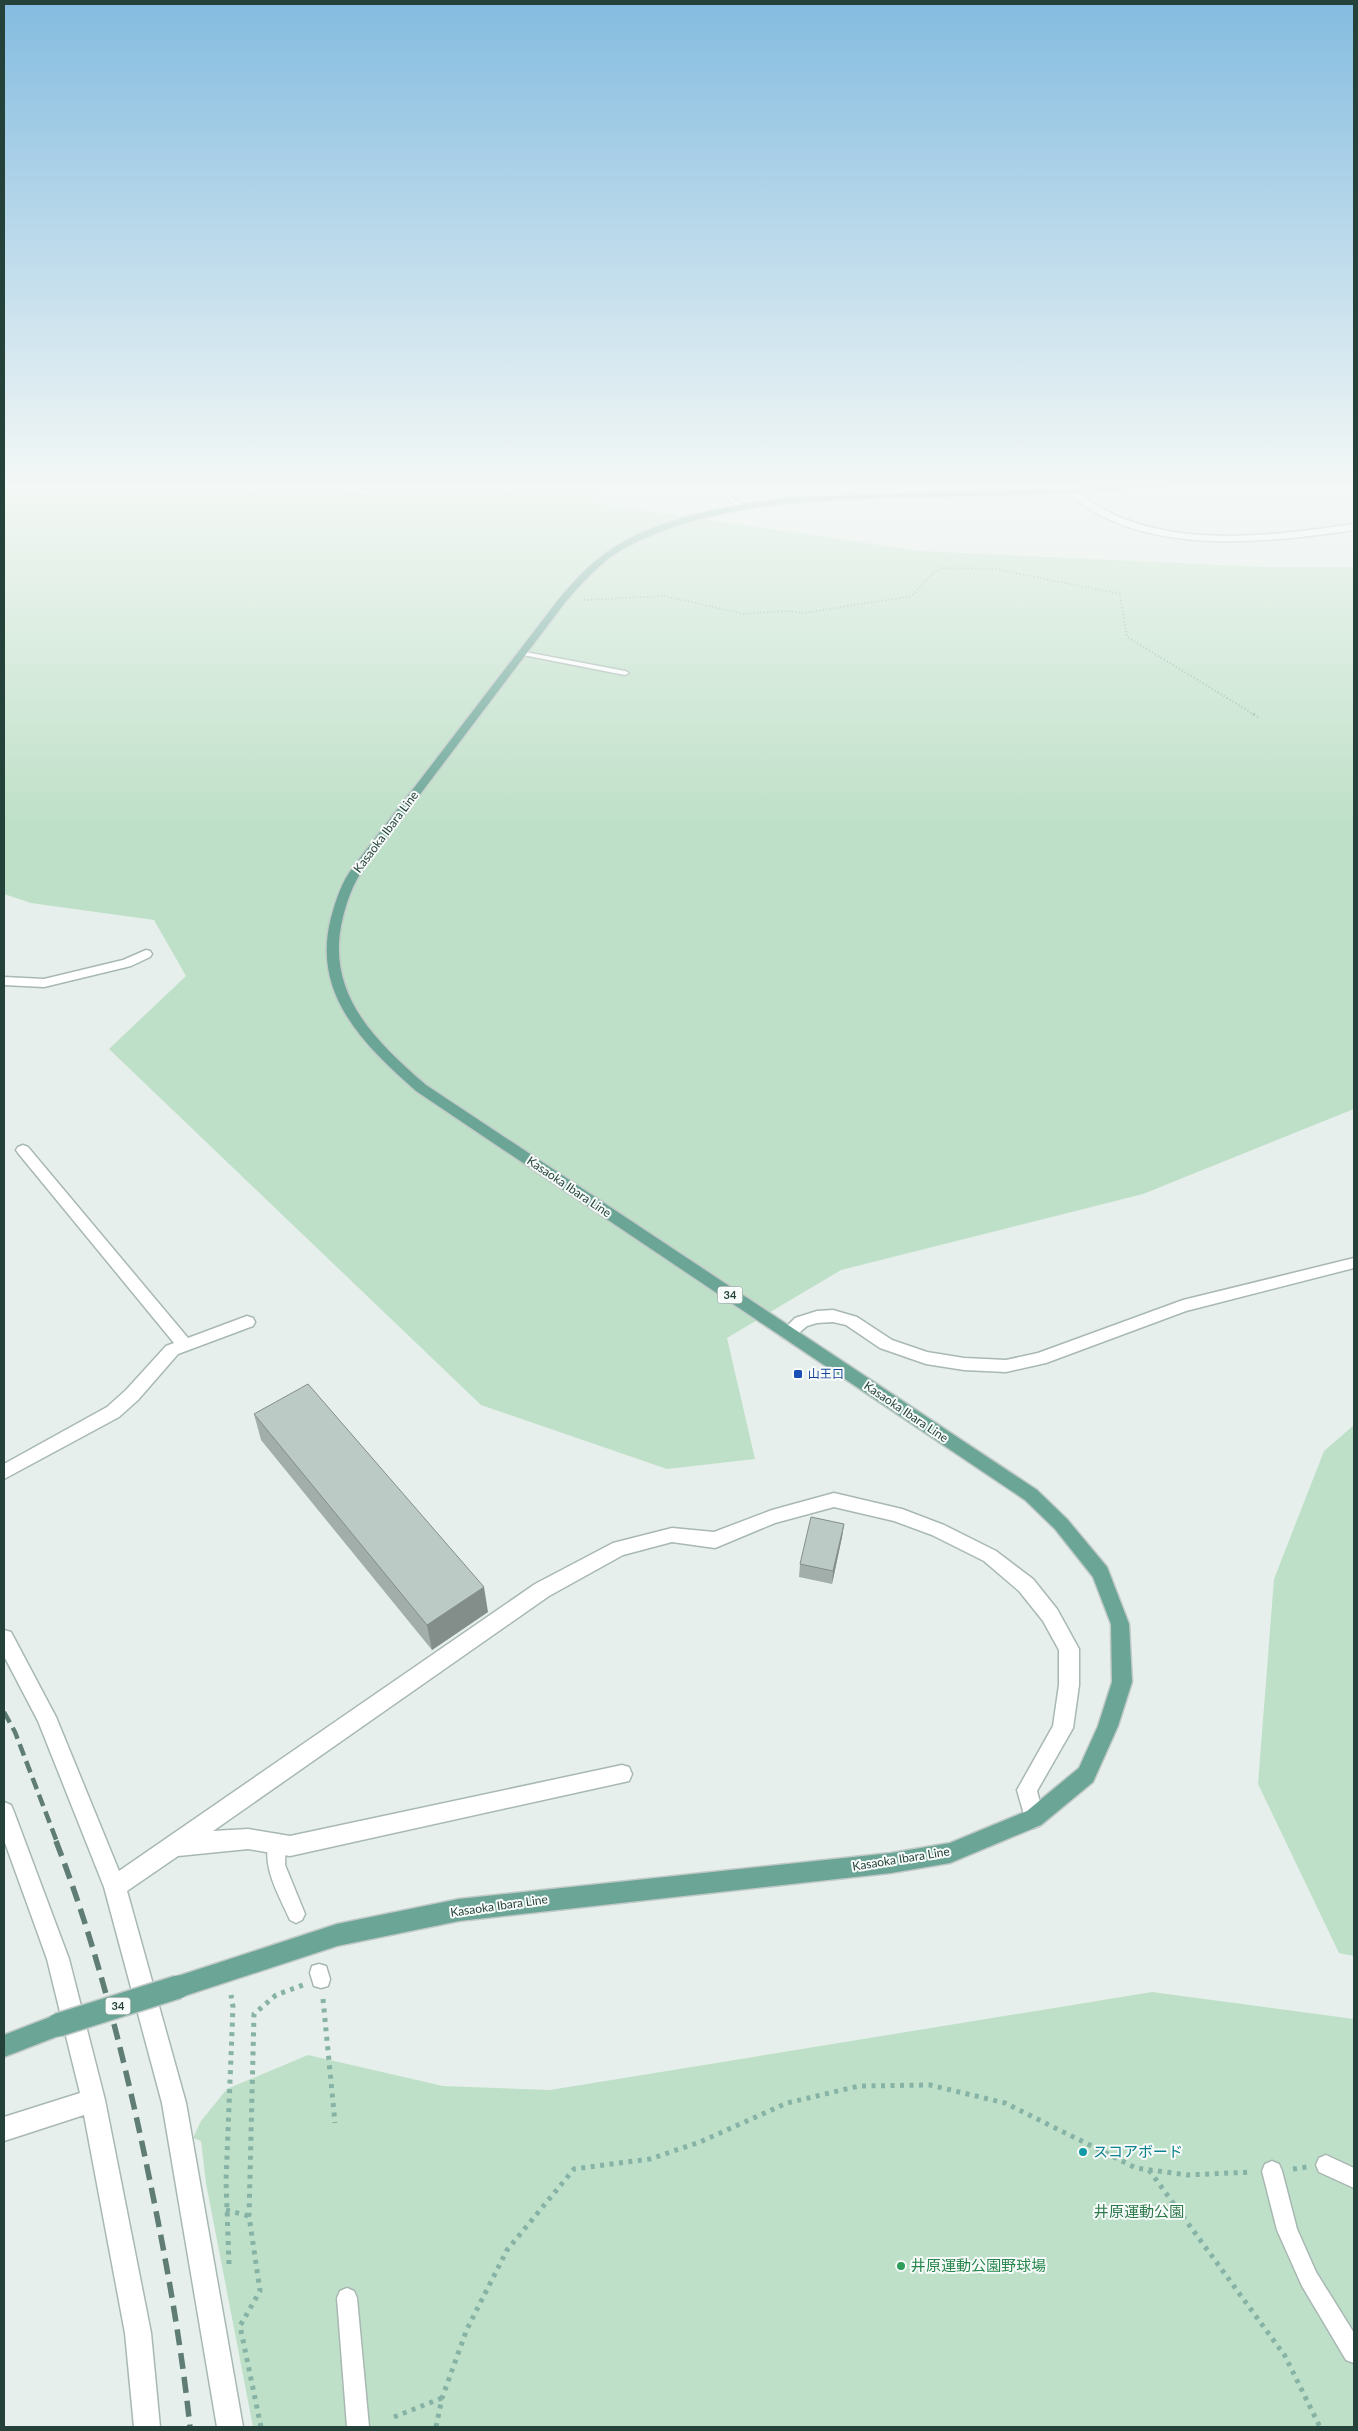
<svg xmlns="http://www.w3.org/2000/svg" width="1358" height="2431" viewBox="0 0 1358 2431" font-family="Lato,'Noto Sans JP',sans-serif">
  <rect width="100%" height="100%" fill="#e6efeb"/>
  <path fill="#bfe0c8" d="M4 484H603L588 502 920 551 1265 567H1354V1109L1143 1194 841 1270 727 1338 755 1459 667 1469 481 1405 109 1049 186 976 154 920 31 903 4 894Z
    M1354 1425V1956L1339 1953 1258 1784 1274 1579 1324 1451Z
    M1152 1992 1354 2019V2427H253L206 2183 201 2141 193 2138 201 2121 227 2089 308 2055 443 2086 550 2090Z"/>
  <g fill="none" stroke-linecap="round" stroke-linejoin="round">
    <g stroke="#a8b8b2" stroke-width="3">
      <path id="service" d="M707 484H714L747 508 742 509Z
        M520 651 625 671 629 673 625 675 523 655H520Z
        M277 1834 283 1836 286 1842 285 1865 305 1914 302 1920 296 1923 290 1920C279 1895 259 1863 271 1836Z
        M319 1964 326 1966 330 1979 328 1986 321 1988 314 1986 310 1973 312 1966Z
        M1326 2155 1354 2168V2188L1319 2172 1316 2165 1319 2158Z
        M1272 2161 1279 2164 1282 2171 1297 2229 1316 2272 1354 2333V2363L1346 2360 1302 2286 1277 2230 1262 2171 1265 2164Z
        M347 2288 354 2291 357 2298 369 2427H347L337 2298 340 2291Z"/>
    </g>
    <g stroke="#a8b8b2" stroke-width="3">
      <path id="minor" d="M325 484H338L375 494 371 496Z
        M146 950 150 951 152 954 150 957 131 966 44 987 4 985V977L44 979 123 960Z
        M23 1145 28 1147 188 1338 247 1316 253 1318 255 1322 253 1326 178 1354 138 1400 119 1417 4 1479V1464L107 1407 126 1390 166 1346 174 1343 18 1153 16 1150 18 1147Z
        M1354 1258V1268L1186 1311 1046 1363 1006 1372 964 1370 926 1364 880 1348 846 1325 833 1322 817 1323 807 1326 794 1337 788 1339 782 1337 780 1333 795 1318 817 1311 833 1310 857 1317 892 1340 927 1352 964 1358 1006 1360 1038 1353 1183 1300Z
        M834 1493 902 1509 944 1525 996 1551 1033 1579 1057 1609 1079 1649V1685L1073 1728 1037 1791 1044 1818 1041 1825 1034 1828 1027 1825 1017 1790 1053 1726 1059 1685V1650L1043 1621 1019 1591 984 1561 932 1535 894 1521 834 1507 775 1523 715 1548 672 1542 623 1555 549 1596 213 1831 248 1829 290 1836 622 1765 629 1767 632 1774 629 1781 290 1856 248 1849 178 1856 127 1891 186 2103 243 2427H217L162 2103 104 1887 38 1721 4 1656V1630L11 1632 56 1717 119 1871 535 1584 613 1543 672 1528 714 1532 772 1510Z
        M4 1802 11 1805 14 1812 69 1959 105 2100 151 2333 160 2427H134L125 2333 84 2115 4 2141V2117L80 2093 47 1959 4 1840Z"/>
    </g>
    <g stroke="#a8b8b2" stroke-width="3">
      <path id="tertiary" d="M1067 488H1073C1146 553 1265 537 1354 524V530C1265 543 1140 558 1067 492Z"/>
    </g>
    <g stroke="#c2cac8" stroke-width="3">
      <path id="primary" d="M1156 484H1197L1193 486C1116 491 1039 495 962 496 850 499 728 494 625 548 601 561 582 583 564 604L362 871C353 884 347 901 343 917 324 992 374 1040 426 1085L1037 1490 1067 1519 1107 1567 1129 1624 1132 1682 1118 1726 1093 1782 1041 1825 950 1863 891 1873 459 1921 337 1946 178 1998 170 1995 167 1987 170 1979 178 1976 337 1924 459 1899 891 1853 950 1843 1027 1811 1079 1768 1098 1726 1112 1682 1111 1624 1093 1577 1055 1529 1025 1500 416 1091C364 1045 311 994 331 918 336 899 342 881 354 866L558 600C573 582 590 563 610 550 661 516 729 506 788 498Z
        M58 2014 66 2017 69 2025 66 2033 4 2057V2035Z"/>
    </g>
    <path stroke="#86b3a5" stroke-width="2" stroke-dasharray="1 2.5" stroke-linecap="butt" d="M616 484 695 501
      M384 491 407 487 463 484
      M584 600 665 596 744 614 787 611 804 613 912 596 933 573 941 568 996 569 1120 594 1127 637 1255 715"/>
    <path stroke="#86b3a5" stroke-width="2.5" stroke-dasharray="2 3" stroke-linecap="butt" d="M1253 714 1258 717"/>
    <path stroke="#86b3a5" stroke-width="5" stroke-dasharray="4 5.5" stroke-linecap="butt" d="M323 1999 335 2123
      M1293 2169 1307 2167
      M1149 2170 1285 2356 1320 2427
      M226 2210 249 2216
      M229 2264 226 2181 233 2007 231 1995
      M394 2417 442 2398
      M261 2427 240 2326 260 2291 249 2216 254 2014 276 1995 303 1985
      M436 2427 442 2398 467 2329 507 2250 574 2169 650 2159 700 2142 787 2103 859 2086 930 2085 1005 2103 1136 2168 1187 2175 1252 2172"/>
    <use href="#service" fill="#fff" fill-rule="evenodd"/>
    <use href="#minor" fill="#fff" fill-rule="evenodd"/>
    <use href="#tertiary" fill="#fff" fill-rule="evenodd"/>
    <use href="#primary" fill="#6aa596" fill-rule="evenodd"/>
    <path stroke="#5f7d75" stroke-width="4.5" stroke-dasharray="12 6" stroke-linecap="butt" d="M4 1712 15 1732 57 1842"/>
    <path stroke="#5f7d75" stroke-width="5.5" stroke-dasharray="16 8" stroke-linecap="butt" d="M56 1841C94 1939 120 2041 142 2143 162 2237 180 2332 190 2427"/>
    <g stroke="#c2cac8" stroke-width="26" stroke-linecap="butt">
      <path id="primary-bridge" d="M58 2025 178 1987"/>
    </g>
    <use href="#primary-bridge" stroke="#6aa596" stroke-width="23"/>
  </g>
  <path fill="#a1aea9" d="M254 1414 488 1612 432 1650 261 1440Z
    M844 1524 842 1537 832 1584 799 1577 800 1564Z"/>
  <path fill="#838d89" d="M844 1524 842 1537 832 1584 833 1571Z
    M484 1587 488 1612 432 1650 427 1625Z"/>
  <path fill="#bbcac4" stroke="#838d89" d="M308 1384 484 1587 427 1625 254 1414Z
    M811 1517 844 1524 833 1571 800 1564Z"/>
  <linearGradient id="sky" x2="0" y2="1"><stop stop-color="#84bce0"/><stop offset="0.59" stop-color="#f4f8f6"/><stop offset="1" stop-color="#f4f8f6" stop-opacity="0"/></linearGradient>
  <rect width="1358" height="824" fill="url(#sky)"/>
  <rect fill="#1a4fb4" stroke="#f7fbf9" stroke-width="2" x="793" y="1369" width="10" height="10" rx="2.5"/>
  <circle fill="#0f9aa8" stroke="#f7fbf9" stroke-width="2" cx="1083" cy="2152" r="5"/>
  <circle fill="#2e9e5b" stroke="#f7fbf9" stroke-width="2" cx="901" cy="2266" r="5"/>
  <g text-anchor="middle" stroke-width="4" stroke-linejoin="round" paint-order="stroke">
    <g fill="#f7fbf9" stroke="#637a73" stroke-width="1">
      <rect x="717.5" y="1286.5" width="25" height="17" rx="4"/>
      <rect x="105.5" y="1997.5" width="25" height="17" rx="4"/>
    </g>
    <g font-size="11" font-weight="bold" fill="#24423a">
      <text x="730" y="1299">34</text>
      <text x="118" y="2010">34</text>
    </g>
    <g font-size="12" fill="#24423a" stroke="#f7fbf9">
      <text transform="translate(386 832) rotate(-53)" y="4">Kasaoka Ibara Line</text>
      <text transform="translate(569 1187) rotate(34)" y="4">Kasaoka Ibara Line</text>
      <text transform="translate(906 1412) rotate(34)" y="4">Kasaoka Ibara Line</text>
      <text transform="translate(901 1859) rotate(-9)" y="4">Kasaoka Ibara Line</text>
      <text transform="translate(499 1906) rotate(-8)" y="4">Kasaoka Ibara Line</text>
    </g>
    <g font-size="12" fill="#164399" stroke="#f7fbf9" text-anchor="start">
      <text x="808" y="1378">山王口</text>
    </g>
    <g font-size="15" fill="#0d838f" stroke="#f7fbf9" text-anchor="start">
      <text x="1093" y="2157">スコアボード</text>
    </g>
    <g font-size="15" fill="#2d7a4b" stroke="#f7fbf9">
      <text x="1139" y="2217">井原運動公園</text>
    </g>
    <g font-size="15" fill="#27864d" stroke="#f7fbf9" text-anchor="start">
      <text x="911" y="2271">井原運動公園野球場</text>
    </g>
  </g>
  <rect width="1358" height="2431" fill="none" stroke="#24423a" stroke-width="10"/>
</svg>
